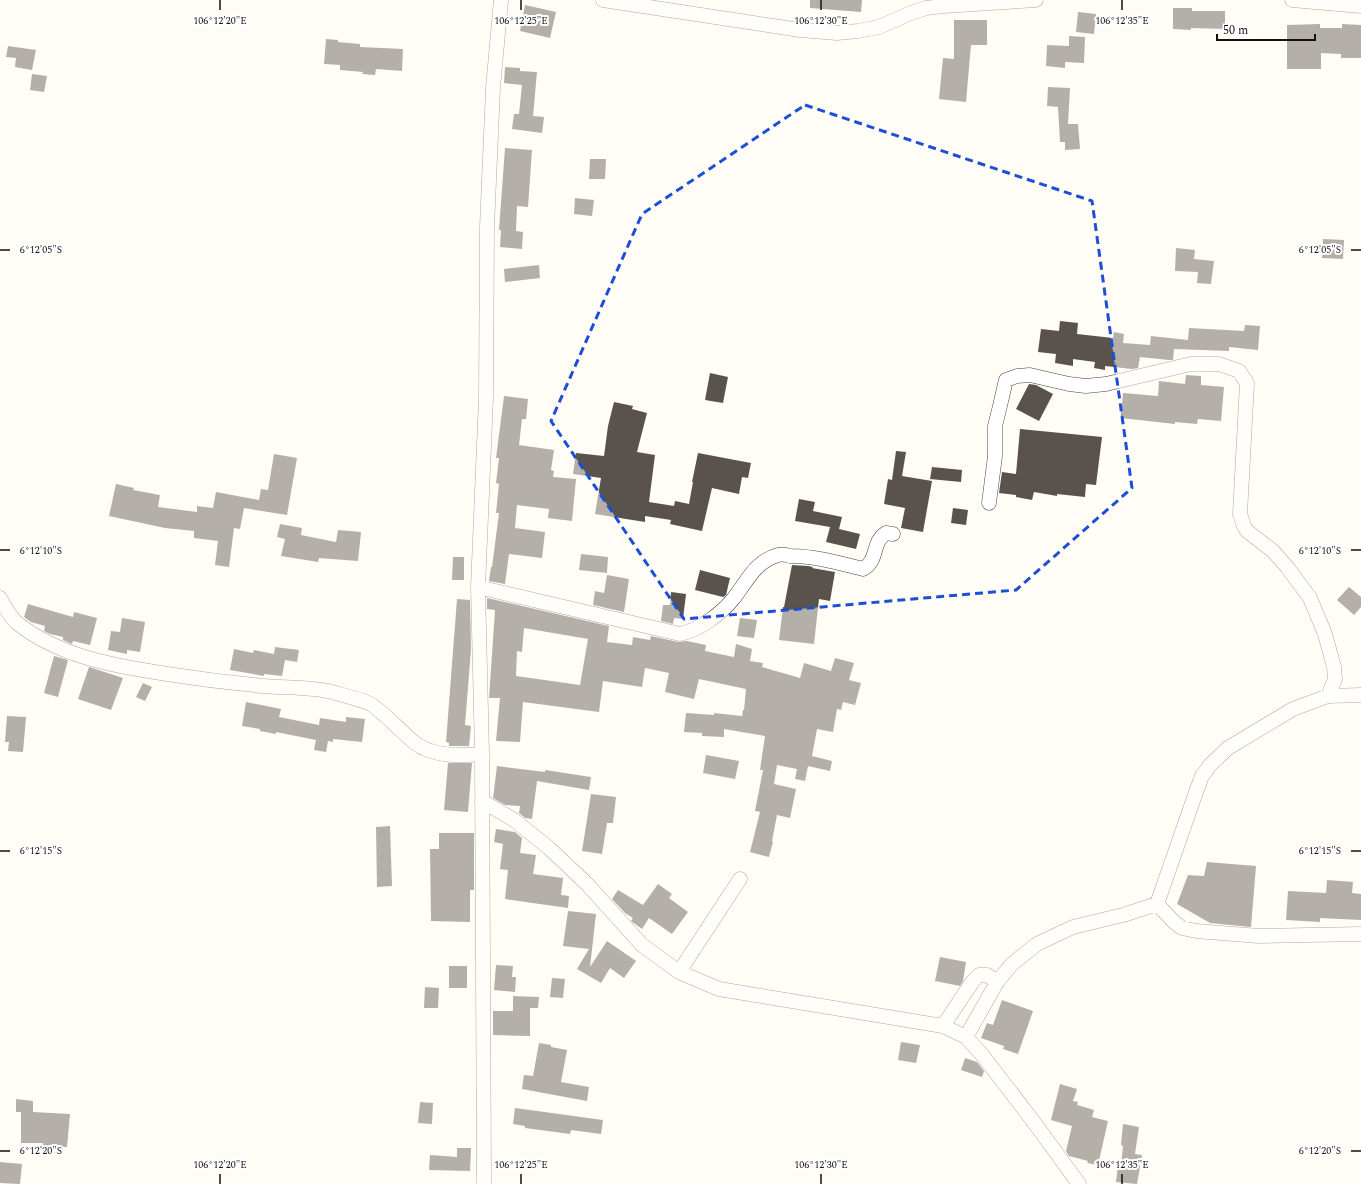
<svg xmlns="http://www.w3.org/2000/svg" width="1361" height="1184" viewBox="0 0 1361 1184" font-family="Spectral,serif">
  <rect width="100%" height="100%" fill="#fffdf5"/>
  <path fill="#5a524d" fill-rule="evenodd" d="M810 0H862L861 12 810 8Z
    M525 5 556 12 550 38 520 31Z
    M1173 8H1192V11H1225V29L1191 28V30L1173 29Z
    M1078 12 1096 14 1094 34 1076 32Z
    M954 20H987V45H971L966 102 939 99 943 58 954 59Z
    M1320 24V28H1342V24L1361 25V58H1341V54L1321 53V69H1287V25Z
    M1069 36 1085 37 1084 63 1065 62V68L1046 66 1047 45 1069 46Z
    M326 39 338 40V42L360 44V47L403 49 402 71 376 69 375 75 362 74 363 72 340 70V65L324 64Z
    M8 46 36 50 32 70 15 67 16 58 6 57Z
    M505 67 520 68V71L537 72 533 116 544 117 542 133 512 129 514 114H519L522 85 504 83Z
    M32 74 47 76 44 92 30 90Z
    M1048 87 1070 88 1068 124H1078L1080 149 1065 150V142H1060L1058 107 1047 106Z
    M505 148 532 150 528 207 517 206 516 231 523 232 522 249 500 247 501 230H499Z
    M590 159H606L605 179H589Z
    M575 198 594 200 592 216 574 214Z
    M1323 239 1344 240 1343 259 1322 258Z
    M1176 248 1195 250 1194 259 1214 261 1211 284 1197 283 1198 272 1175 271Z
    M539 265 540 278 505 282 504 269Z
    M1060 321 1078 323 1077 334 1113 338 1114 332 1124 334 1123 343 1150 345 1151 336 1188 340 1189 328 1244 331 1245 325 1260 326 1258 350 1229 347V351L1174 349 1173 360H1169L1140 357 1138 368 1132 369 1105 366V370L1094 368 1095 362 1073 359V366L1055 363 1056 354 1038 352 1041 329 1059 331Z
    M710 373 728 377 723 403 705 400Z
    M1186 375 1201 376V385L1224 387 1221 421 1198 419 1197 424 1175 422V424L1121 418 1123 393 1158 396 1159 381 1185 384Z
    M1029 384 1036 385 1053 394 1039 421 1016 409Z
    M504 396 528 399 526 419H522L519 445 554 450 551 470 554 471 553 477 576 479 572 521 548 518 549 509 517 505 515 528 545 532 542 558 509 554 505 584 489 581 491 567H492L499 513H496L499 484 496 483 499 458H496Z
    M614 402 633 406 632 409 647 413 637 452 655 455 649 502 674 506 675 501 689 504 693 482H692L698 453 751 463 748 478 742 477 739 494 712 488 702 531 670 524 671 520 645 516V522L595 514 601 478 573 474 576 453 604 456 608 426Z
    M1020 429 1102 437 1096 485 1086 484 1085 497 1057 494V496L1034 492 1032 500 1016 497V495L999 493 1002 472 1016 474Z
    M896 451 906 452 902 476 932 481 923 532 901 528 905 508 884 504 888 479 892 480Z
    M274 454 297 458 287 515 244 508 240 529 234 528 229 567 215 565 218 541 194 538V531L165 528 109 516 116 484 134 488 133 490 160 495 158 507 197 512V506L213 508 216 492 259 500 261 489 268 490Z
    M932 467 962 470 961 482 930 479Z
    M799 499 815 502 813 511 842 517 839 529 860 534 856 549 826 542 830 527 795 521Z
    M953 508 968 510 966 525 951 523Z
    M280 524 302 528 301 535 336 542 338 530 361 532 358 561 319 558 318 562 281 556 285 539 277 537Z
    M581 554 608 557 607 573 579 570Z
    M453 557H464V580H452Z
    M792 565 808 566 813 567 812 568 835 572 830 601 819 599 814 644 779 640 783 607H784Z
    M700 570 730 578 726 595 723 597 695 590Z
    M607 575 629 579 624 612 593 605 595 591 604 593Z
    M1349 587 1361 597V607L1354 615 1337 600Z
    M671 592 686 594 683 619 674 618 673 624 661 621 663 605H670Z
    M487 598 609 626 607 642 632 645 633 637 650 640 651 636 678 642 687 641 706 645 705 651 734 657 736 644 752 649 750 661 763 663 762 667 800 678 804 663 831 671 835 658 854 663 849 680 861 683 855 705 843 702 841 710 837 709 833 732 817 729 812 756 832 761 830 771 808 766 805 781 795 779 797 769 777 765 774 784 796 789 790 818 777 815 772 841 773 842 769 857 750 852 760 812 755 811 763 770H760L765 736 724 729V737L702 736V733L684 732 686 713 714 715V713L742 716 743 710H744L746 689 699 679 694 699 665 692 669 673 645 668 642 687 603 681 599 712 523 702 520 742 496 741 500 698H489L495 610 487 609ZM524 628 588 639 580 685 516 676 517 651 522 652Z
    M457 599 470 600 471 649 465 725 471 726 469 746H449V743L446 742Z
    M28 604 73 617 74 612 97 618 90 645 73 641 72 644 63 640V637L50 634 44 631 45 626 31 622 24 617Z
    M122 618 145 622 140 652 127 650V654L108 650 111 631 120 632Z
    M740 618 757 620 754 638 737 636Z
    M275 647 299 650 297 662 285 660 282 676 264 674V676L230 670 234 649 253 653 254 650 274 654Z
    M54 656 68 660 58 697 44 693Z
    M89 667 123 678 111 710 78 699Z
    M143 683 152 687 145 701 136 697Z
    M246 702 281 709 279 717 319 725 320 718 346 722V717L365 719 362 742 333 739V742L328 741 326 752 314 750 316 740 276 732V734L260 731V729L242 726Z
    M7 716 26 717 23 752 8 751 9 742H5Z
    M706 755 739 761 735 779 703 773Z
    M448 763H472L468 812 444 810Z
    M497 766 545 772V770L591 777 589 790 537 781 532 819 525 818 519 813 520 806 505 805 493 798Z
    M591 794 616 797 613 823H607L602 854 582 851Z
    M390 826 392 886 377 887 376 827Z
    M496 829 515 832 522 838 520 853 536 855 533 874 563 878 561 895 569 896 568 908 505 899 508 870 500 869 503 844 494 842Z
    M439 833H474V890H470V922L431 921 430 849H439Z
    M1207 862 1256 866 1251 927 1210 923 1177 904 1188 875 1204 876Z
    M1327 880 1353 882 1352 893 1361 894V920L1320 918V922L1286 920 1288 891 1326 893Z
    M658 884 672 894 669 898 688 912 672 934 649 918 642 929 635 924 631 921 633 918 625 913 612 899 618 890 643 905Z
    M568 911 596 914 590 967 607 941 636 961 624 978 610 968 601 983 577 969 589 949 563 946Z
    M940 957 966 962 963 981 960 986 935 981Z
    M496 965 513 966 512 977H516L515 992 494 990Z
    M449 966H467V988H449Z
    M552 978 565 979 563 998 550 997Z
    M425 987 439 988 438 1008H424Z
    M513 996 539 997 538 1008H530V1036L493 1035V1011H513Z
    M1002 1000 1033 1011 1018 1054 1003 1049 1004 1046 981 1038 987 1023 993 1025Z
    M901 1042 920 1045 916 1063 898 1060Z
    M539 1043 551 1045V1047L567 1050 561 1082 589 1087 587 1101 522 1089 524 1075 533 1076Z
    M965 1058 977 1062 984 1071 982 1077 961 1070Z
    M1060 1084 1077 1089 1073 1101 1078 1102 1077 1105 1094 1110 1092 1117 1108 1121 1098 1165 1087 1163 1088 1161 1069 1156 1066 1151 1072 1126 1051 1120Z
    M16 1099 33 1101V1112L70 1114 67 1147 43 1146V1143H21V1112H16Z
    M420 1102 433 1103 432 1124 418 1123Z
    M515 1108 603 1120 601 1134 571 1130 570 1134 525 1128V1126L513 1124Z
    M1123 1124 1139 1127 1135 1154 1142 1155 1137 1184 1116 1182 1118 1165 1121 1166 1123 1146 1121 1145Z
    M457 1148H471L470 1171 429 1170 430 1155 457 1157Z
    M0 1162 22 1164 20 1184 0 1183Z"/>
  <g fill="none" stroke-linecap="round" stroke-linejoin="round">
    <g stroke="#444" stroke-width="15">
      <path id="minor" d="M603 0 800 30 837 33 858 31 879 27 911 13 926 8 943 6 1036 0
        M1292 0 1361 6
        M989 503 995 456V426L999 410 1006 380 1017 376 1030 375 1069 384 1086 386 1106 384 1191 364H1219L1239 371 1247 383 1240 514 1244 526 1247 531 1273 551 1287 567 1310 598 1325 634 1334 667 1335 679 1328 696
        M478 587 680 634C699 630 721 614 733 599 747 582 754 562 778 555 782 554 787 555 790 556 815 556 839 563 863 569 879 560 871 543 886 533L893 534
        M0 598C5 607 10 617 17 623 60 657 115 666 167 674 199 679 231 683 263 686 285 688 311 687 332 692 342 695 365 700 372 705 388 716 400 731 415 743 433 757 461 756 482 754
        M482 801 514 820 549 848 588 885 642 945 679 972 719 989 943 1026 966 1037 983 1056 1033 1121 1079 1184
        M1157 904 1174 922 1182 928 1196 931 1259 936 1361 934
        M679 972 740 879
        M943 1026 973 981 979 975H987L997 982
        M966 1037 997 982 1012 964 1037 944 1073 927 1123 915 1157 904 1196 792 1202 776 1211 764 1228 748 1293 709 1328 696 1361 695
        M484 1184 482 754 478 587 486 398 487 227 493 88 501 0"/>
    </g>
    <use href="#minor" stroke="#fff" stroke-width="14"/>
  </g>
  <path d="M0 0H1361V1184H0ZM805 105 1092 201 1132 488 1016 590 684 619 551 421 642 214Z" fill="#fffdf5" fill-opacity=".55" fill-rule="evenodd"/>
  <path fill="none" stroke="#1d4ed8" stroke-width="3" stroke-dasharray="8 5" stroke-linejoin="round" d="M805 105 1092 201 1132 488 1016 590 684 619 551 421 642 214Z"/>
  <path fill="none" stroke="#111" stroke-width="1.5" d="M220 0V10M521 0V10M821 0V10M1122 0V10M0 250H10M1351 250H1361M0 550H10M1351 550H1361M0 851H10M1351 851H1361M0 1151H10M1351 1151H1361M220 1174V1184M521 1174V1184M821 1174V1184M1122 1174V1184"/>
  <g font-size="10" text-anchor="middle" fill="#111" stroke="#fff" stroke-width="4" stroke-linejoin="round" paint-order="stroke">
    <text x="220" y="24">106°12'20"E</text>
    <text x="521" y="24">106°12'25"E</text>
    <text x="821" y="24">106°12'30"E</text>
    <text x="1122" y="24">106°12'35"E</text>
    <text x="41" y="253">6°12'05"S</text>
    <text x="1320" y="253">6°12'05"S</text>
    <text x="41" y="554">6°12'10"S</text>
    <text x="1320" y="554">6°12'10"S</text>
    <text x="41" y="854">6°12'15"S</text>
    <text x="1320" y="854">6°12'15"S</text>
    <text x="41" y="1154">6°12'20"S</text>
    <text x="1320" y="1154">6°12'20"S</text>
    <text x="220" y="1168">106°12'20"E</text>
    <text x="521" y="1168">106°12'25"E</text>
    <text x="821" y="1168">106°12'30"E</text>
    <text x="1122" y="1168">106°12'35"E</text>
  </g>
  <path d="M1217 34v6h98v-6" fill="none" stroke="#111111" stroke-width="2"/>
  <text x="1223" y="34" font-size="12" fill="#111111" stroke="#ffffff" stroke-width="3" paint-order="stroke">50 m</text>
</svg>
